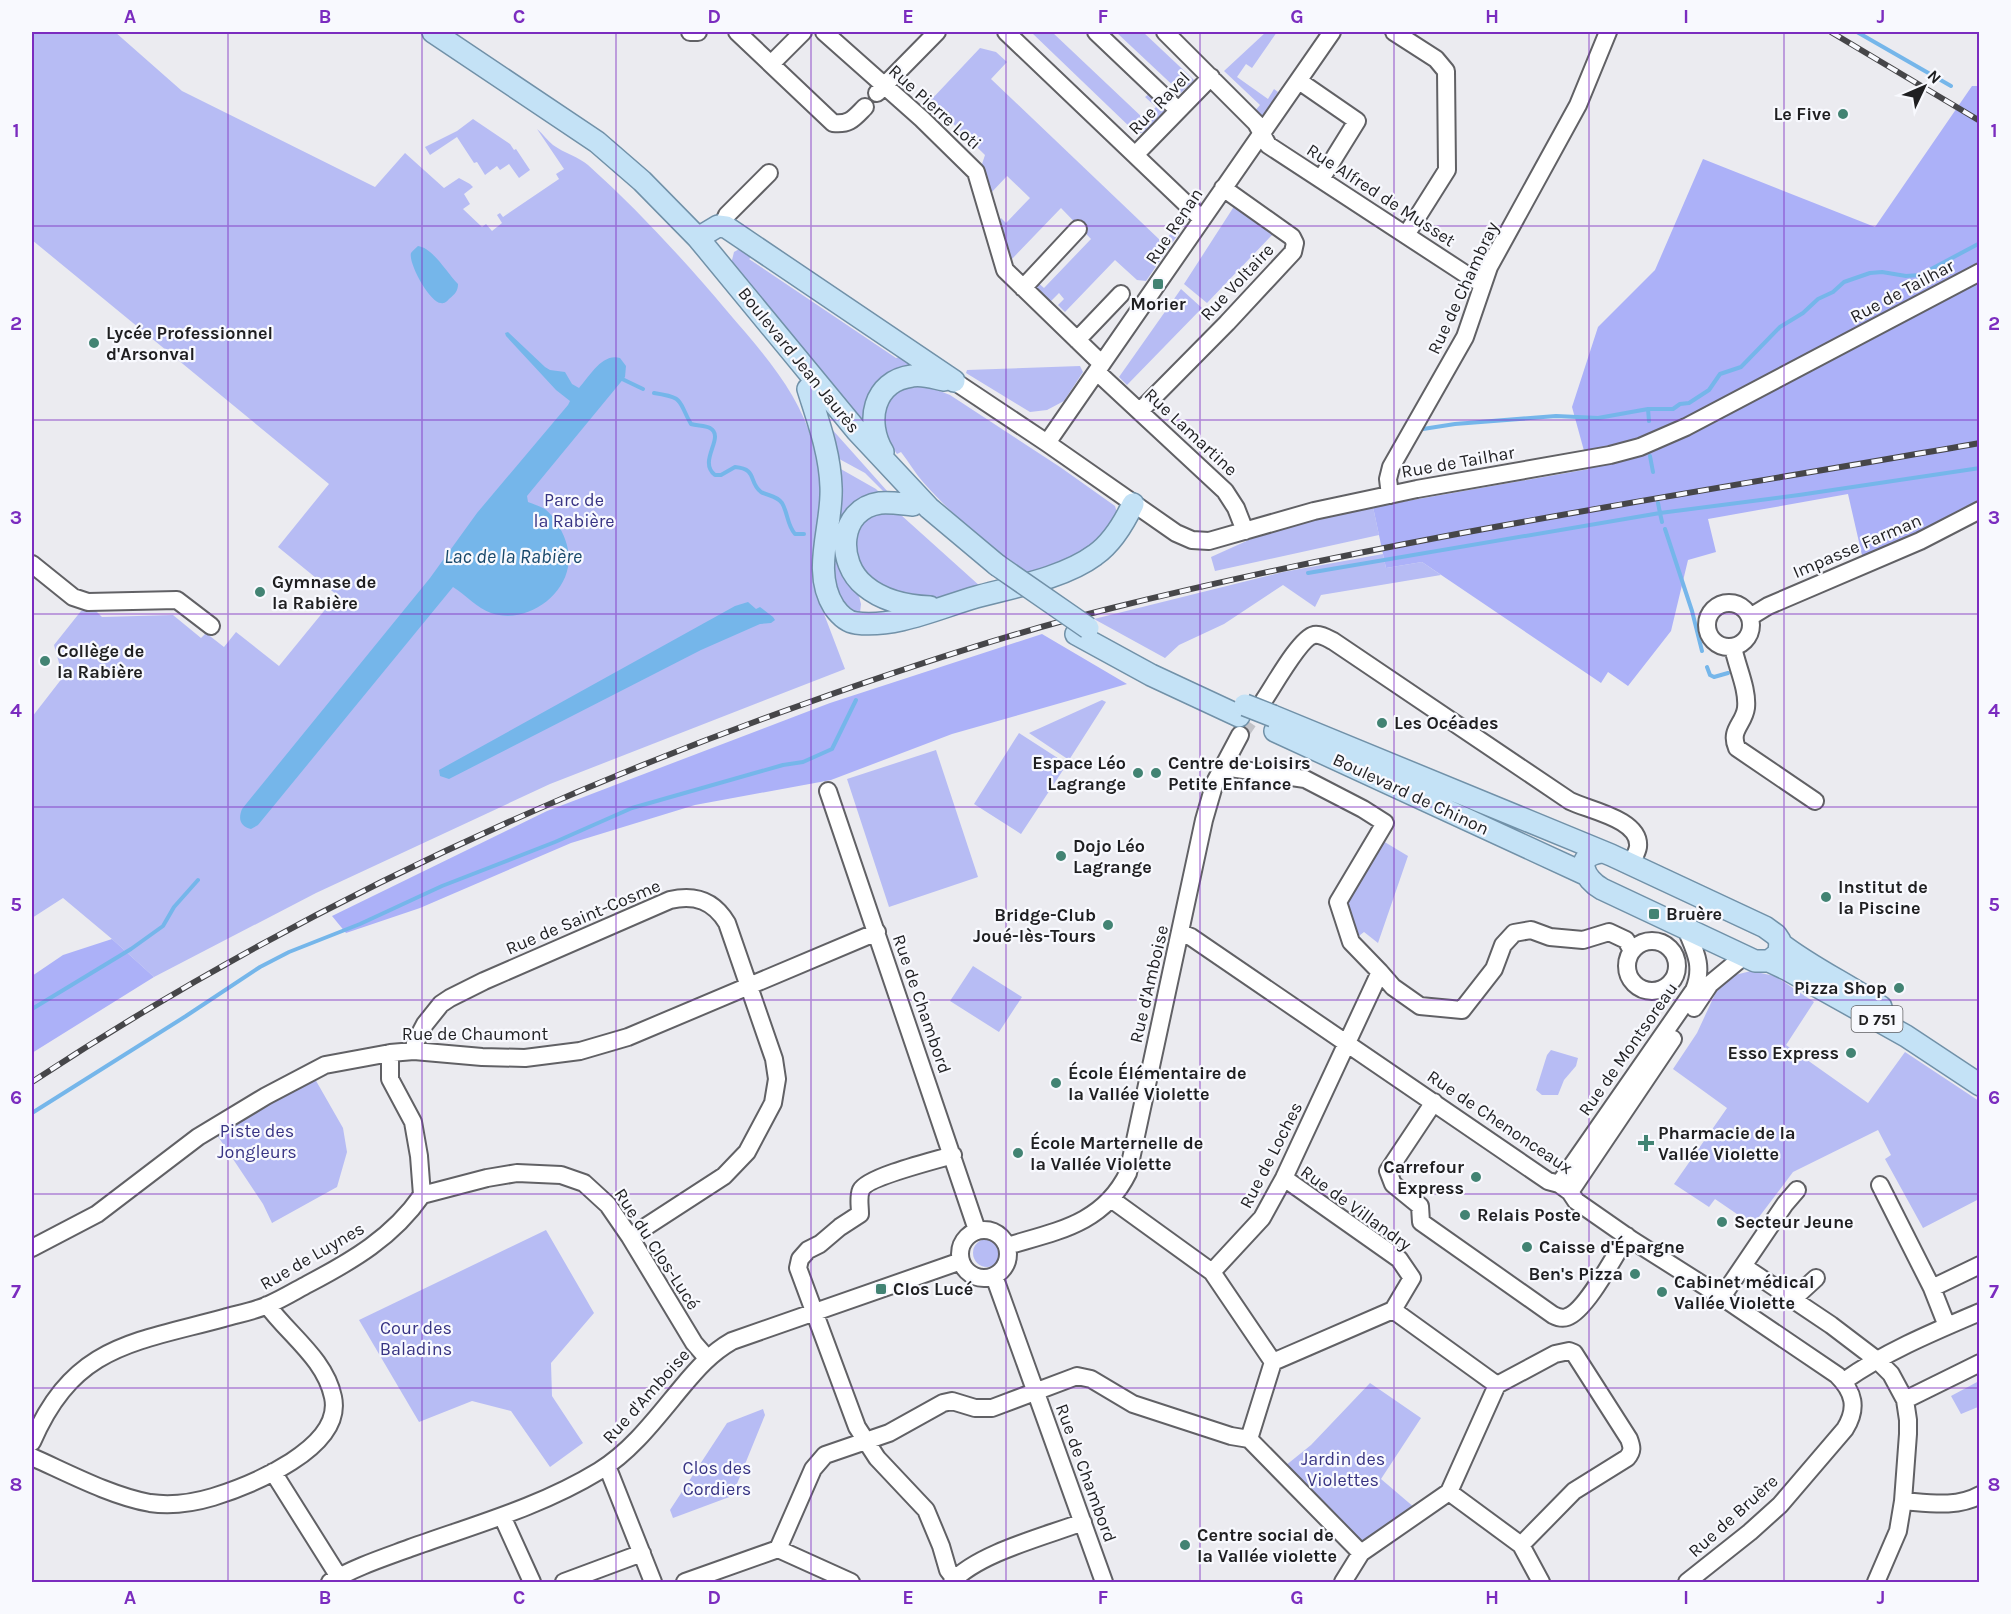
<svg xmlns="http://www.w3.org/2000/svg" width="2011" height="1614" viewBox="0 0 2011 1614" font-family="Karla,sans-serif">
  <rect width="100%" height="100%" fill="#ebebf0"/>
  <path fill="#b7bcf4" d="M32 32H115L182 91 375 187 405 153 444 188 459 178 470 184 473 187 464 194 470 204 463 209 482 227 486 224 492 231 502 223 497 215 500 213 503 217 559 179 556 174 564 169 537 129C543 134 548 141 553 145 564 153 579 157 588 165 638 210 684 260 727 311 762 352 799 392 813 444L822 449 824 480 816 575 821 606 845 669 550 784 316 893 154 977 112 939 63 898 32 918V717L63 677 54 645 81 611 92 607 102 617 173 615 201 638 206 633 224 647 236 632 279 666 337 595 278 547 329 484 32 240Z
    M1031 32H1052L1144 119 1156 107 1145 97 1150 93 1166 110V113L1145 132 1141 133 1133 130Z
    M1116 32H1143L1194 80 1181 93Z
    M1266 32H1277L1252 68 1246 64 1237 77 1268 99 1274 89 1278 92 1261 119 1254 112 1260 105 1224 71Z
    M980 48 996 52 1007 62 991 79 1162 242 1176 229 1179 233 1146 281 1137 280 1115 260 1065 312 1058 305 1064 299 1059 293 1050 302 1036 288 1034 284 1036 281 1044 288 1091 239 1061 208 1011 260 1009 258 998 222 1001 218 1006 223 1030 198 1007 176 990 194 986 175 980 170 985 155 930 101Z
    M473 119 510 144 514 150 516 149 530 170 519 178 509 164 500 170 497 166 485 175 477 162 474 163 457 137 430 155 425 147 457 131Z
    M1232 198 1273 234 1207 303 1184 284 1233 208Z
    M741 248 757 254 749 259 896 358 906 355 917 368 865 425 731 264 734 252Z
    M1181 289 1202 308 1127 385 1119 377Z
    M1080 366 1083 372 1064 401 1047 410 1030 412 966 373 967 370Z
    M919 383 950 395 1060 467 1115 506 1118 516 1116 521 1081 556 1027 575C992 549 952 515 923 482 915 473 909 462 901 452L897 454 889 442 883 428 885 404 898 389Z
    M830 427 888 492 886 494 865 473 832 455Z
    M839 468 876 489 885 498 852 514 857 589 861 604 860 613 853 618 830 587Z
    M1373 507 1379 535 1215 571 1211 557 1280 526Z
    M897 511V514L901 515 981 587 934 600 918 601 871 582 852 557 855 531 872 513Z
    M1383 554 1386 568 1422 562 1441 575 1321 595 1315 607 1283 585 1224 624 1179 645 1165 658 1094 619 1283 572Z
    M1102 700 1106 702 1069 760 1029 733Z
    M1019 733 1067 764 1021 834 974 804Z
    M936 750 978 877 889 907 847 779Z
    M1383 841 1408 856 1378 943 1364 932 1351 942 1346 906Z
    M973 966 1022 997 999 1032 950 1001Z
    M1751 971 1775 976 1814 1002 1786 1045 1868 1103 1905 1052 1979 1101V1199L1923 1228 1885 1159 1891 1155 1878 1130 1793 1172 1753 1225 1715 1199 1709 1207 1674 1184 1727 1108 1673 1069 1697 1033 1716 992 1731 976Z
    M1551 1050 1578 1058 1576 1066 1564 1080 1558 1095H1542L1536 1090 1547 1055Z
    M315 1079 343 1128 347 1152 337 1187 272 1223 263 1204 215 1132Z
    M546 1230 594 1313 551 1363 552 1396 583 1443 550 1467 511 1411 472 1401 419 1422 359 1320Z
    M973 1253a14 14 0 1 1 28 0a14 14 0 1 1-28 0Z
    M1979 1381V1409L1978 1407 1961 1414 1951 1396Z
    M1370 1383 1421 1418 1381 1479 1415 1508 1360 1544 1285 1466 1311 1445Z
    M763 1409 765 1415 732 1496 673 1518 670 1510 727 1423Z"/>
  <path fill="#acb1f8" d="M1972 86H1979V510L1864 564 1848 494 1708 519 1716 552 1688 560 1671 631 1628 686 1608 672 1601 683 1422 562 1386 568 1373 507 1589 469 1572 407 1598 327 1655 270 1703 159 1875 227Z
    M1042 634 1127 684 952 734 831 780 695 805 571 843 420 908 346 933 332 916 547 811 830 703Z
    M112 939 154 977 32 1053V976L63 955Z"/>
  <path fill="#75b6ea" d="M418 246C433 248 447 273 458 284 458 291 455 294 449 299 447 301 445 304 441 303 430 303 408 263 411 253 413 250 416 248 418 246Z
    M508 332 545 367 550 370 565 372 572 384 579 388C590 376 602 353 620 358L626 366 625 377 527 496 528 502C533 504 540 506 545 509 550 513 554 518 557 523 565 536 571 551 568 567 562 600 523 624 491 613 477 608 466 595 453 587L258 825 251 829C240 826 238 819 242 809L430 578 477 513 568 405 570 401 556 390 506 336 505 333Z
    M748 602 756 609 760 607 773 617 775 620 771 623 760 624 701 650 449 779 440 776 439 770 735 606Z"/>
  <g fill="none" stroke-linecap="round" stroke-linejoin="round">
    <path stroke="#75b6ea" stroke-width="4" d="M1857 32 1951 86
      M618 377 643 389
      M654 393C686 398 677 400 691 424 697 426 705 425 710 428 726 437 697 461 715 475H721L735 467C758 469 748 482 761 492 768 496 776 495 782 503 788 513 787 525 795 534H804
      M1648 409 1649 421
      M1423 429 1455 424 1556 416 1598 418 1648 409H1673L1680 404 1689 403 1709 390 1720 374 1741 367 1780 327 1803 313 1818 299 1833 292 1844 282 1870 273 1882 272 1906 276 1920 275 1980 243
      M1650 456 1653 472
      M1662 522 1660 513 1799 495 1980 468
      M1665 529 1692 611 1702 651
      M1308 573 1660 513 1658 503
      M1707 667 1710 675 1714 677 1728 673
      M32 1009 131 949 163 926 174 907 198 880
      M32 1113 186 1016 260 967 289 952 360 924 442 886 555 842 632 808 783 765 803 762 832 749 856 700"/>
    <path stroke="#c2c2c7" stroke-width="16" stroke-dasharray="16 8" stroke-linecap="butt" d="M1240 735 1263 701"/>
    <g stroke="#616165" stroke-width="20">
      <path id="minor" d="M690 32H698
        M737 32 833 123C850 125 854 118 865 107
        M824 32 922 119 976 172 1005 270 1102 364
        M1006 32 1202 219
        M1096 32 1178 110
        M1165 32 1256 123 1268 145 1473 279 1483 283
        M1394 32 1436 59 1446 71 1447 170 1406 235
        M771 64 803 32
        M1299 81 1357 121 1321 179
        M877 93 937 32
        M1135 155 1211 77
        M722 226 727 215 769 173
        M1023 288 1078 229
        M1077 340 1121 294
        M1097 372 1225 491 1236 508 1245 531
        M954 381 1047 443 1176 533 1192 540 1209 541 1314 511 1417 489 1610 455 1640 447 1686 427 1980 272
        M1140 411 1227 323 1293 252 1295 243 1292 237 1223 188
        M1047 443 1332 32
        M1390 495 1388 479 1391 467 1465 337 1489 267 1578 105 1608 32
        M32 564 73 597 88 602 177 600 211 626
        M1707 625a22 22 0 1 1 44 0a22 22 0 1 1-44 0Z
        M1750 617 1768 606 1920 541 1980 510
        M1733 647C1737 667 1748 689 1746 708 1744 724 1729 730 1737 748L1815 801
        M1264 700C1273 687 1300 638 1314 635 1321 634 1327 638 1333 641L1570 801C1588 810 1641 819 1638 847 1637 853 1633 859 1631 864
        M1223 767 1305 779 1363 809 1385 823 1338 902 1351 942 1380 972
        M828 791 977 1230
        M1181 933 1191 937 1548 1181 1559 1184 1570 1192 1576 1201 1632 1240 1722 1297 1837 1375C1854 1392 1858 1408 1845 1429L1780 1505 1750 1532 1687 1582
        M1627 966a25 25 0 1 1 50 0a25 25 0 1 1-50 0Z
        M1694 1008 1710 984 1744 956
        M414 1051 415 1043 425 1024 441 1004 450 998 484 981 670 900C695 894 714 901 727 923L774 1059 777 1079 773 1103 747 1152 724 1176 630 1237
        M1434 1102 1388 1171 1393 1184 1420 1206 1421 1222 1553 1315C1557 1317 1562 1319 1567 1317 1586 1311 1615 1255 1627 1236
        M953 1155C936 1160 867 1177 861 1190 858 1197 860 1206 860 1214L840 1227 820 1244 808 1250 800 1259 798 1268 857 1427 877 1458 926 1510 941 1546 948 1570 955 1579
        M1559 1184 1694 990C1704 966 1695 951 1686 929
        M1880 1185 1932 1288
        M1570 1192 1673 1039
        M422 1195 487 1178 517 1173 561 1175 584 1183 608 1205 630 1237 694 1343 707 1358
        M960 1254a24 24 0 1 1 48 0a24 24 0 1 1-48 0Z
        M1007 1246C1057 1231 1103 1224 1128 1173L1204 820 1215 782 1240 735
        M32 1248 97 1214 198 1137 266 1096 325 1065 390 1053 414 1051 482 1057 525 1058 580 1051 628 1037 877 932
        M1743 1266 1831 1325 1877 1360 1891 1374 1905 1400 1908 1420V1434L1903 1501 1898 1531 1876 1582
        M1212 1272 1262 1218 1284 1178 1380 972 1393 987 1420 1006 1462 1010 1494 969 1503 945 1514 933 1531 930 1550 937 1583 940 1609 932 1626 940 1632 951
        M994 1276 1104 1582
        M1722 1297 1785 1204 1797 1190
        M1792 1300 1816 1278
        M1393 1310 1497 1385
        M1947 1326 1932 1288 1980 1265
        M1273 1362 1393 1310 1412 1278 1399 1259 1284 1178
        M1844 1381C1885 1352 1933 1332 1980 1312
        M1905 1400 1980 1363
        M1249 1439 1361 1553
        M32 1442C74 1345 132 1343 224 1318 238 1314 254 1311 268 1305 282 1299 295 1291 308 1284 352 1261 393 1237 422 1195L419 1156 413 1122 390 1079V1053
        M32 1457C68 1473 111 1496 150 1503 171 1506 193 1503 213 1497 251 1485 344 1448 333 1397 325 1359 289 1335 267 1305
        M607 1466 653 1582
        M273 1472 339 1577
        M1449 1492 1497 1385 1555 1354 1569 1351 1574 1353 1629 1439C1632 1447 1633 1451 1627 1458L1574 1491 1521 1545
        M1903 1501C1929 1503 1957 1508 1980 1495
        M502 1516 532 1582
        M778 1549 851 1582
        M330 1582C355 1567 383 1558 410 1548 474 1525 540 1507 599 1471 632 1451 657 1417 682 1387 697 1369 711 1353 732 1341L961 1261
        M564 1582 642 1553
        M685 1582 778 1549 813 1469 825 1455 889 1433 943 1403 952 1401 975 1408H992L1077 1376 1091 1379 1133 1404 1231 1436 1249 1439 1273 1362 1212 1272 1111 1199
        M952 1582C978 1553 1046 1536 1083 1522
        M1343 1582 1361 1553 1449 1492 1521 1545 1541 1582"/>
    </g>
    <g stroke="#7191a8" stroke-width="24">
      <path id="major" d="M433 32 597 142 642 181 698 238 857 431 929 508 997 565
        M698 238 718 226 726 227 954 381
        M808 389C818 421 830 453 831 487 833 526 811 571 834 607 839 614 847 622 856 623 896 628 938 608 976 597 1013 587 1064 578 1095 555 1112 543 1124 523 1133 504
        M883 452C865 422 873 381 912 376 923 374 934 378 944 380
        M913 505C902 504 891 502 880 503 838 509 836 563 865 586 883 601 907 606 930 607
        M1076 634 1151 675 1239 716
        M1273 716 1611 855 1765 927 1776 935 1780 941 1779 953 1769 961H1755L1602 889C1584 879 1573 856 1601 852
        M1275 731 1585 874
        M1781 944C1812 968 1849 985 1881 1007
        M1769 961 1788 970 1906 1036 1980 1085"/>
    </g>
    <use href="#minor" stroke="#fff" stroke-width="16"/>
    <use href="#major" stroke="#c4e2f6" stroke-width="21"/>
    <g stroke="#464649" stroke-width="6">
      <path id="rail" d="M1831 32 1980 121
        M32 1082C272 924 533 800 804 704 905 668 1008 634 1112 608 1397 537 1690 494 1980 443"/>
    </g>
    <use href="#rail" stroke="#f8f9fe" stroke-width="4" stroke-dasharray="11" stroke-linecap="butt"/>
    <g stroke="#7191a8" stroke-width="24" stroke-linecap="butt">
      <path id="major-bridge" d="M997 565 1088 628
        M1245 705 1273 716"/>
    </g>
    <use href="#major-bridge" stroke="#c4e2f6" stroke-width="21"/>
  </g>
  <path fill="none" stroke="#7b2cbf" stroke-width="1.5" stroke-opacity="0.55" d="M228 32V1582M422 32V1582M616 32V1582M811 32V1582M1006 32V1582M1200 32V1582M1394 32V1582M1589 32V1582M1784 32V1582M32 226H1980M32 420H1980M32 614H1980M32 807H1980M32 1000H1980M32 1194H1980M32 1388H1980"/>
  <g fill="#428373" stroke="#f8f9fe" stroke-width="2">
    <circle cx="1843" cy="114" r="6"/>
    <rect x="1152" y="278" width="12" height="12" rx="3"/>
    <circle cx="94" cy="343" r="6"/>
    <circle cx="260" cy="592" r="6"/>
    <circle cx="45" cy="661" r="6"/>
    <circle cx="1382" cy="723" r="6"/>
    <circle cx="1138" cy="773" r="6"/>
    <circle cx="1156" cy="773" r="6"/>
    <circle cx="1061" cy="856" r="6"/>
    <circle cx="1826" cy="897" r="6"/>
    <rect x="1648" y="908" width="12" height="12" rx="3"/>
    <circle cx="1108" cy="925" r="6"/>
    <circle cx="1899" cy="988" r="6"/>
    <circle cx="1851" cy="1053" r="6"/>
    <circle cx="1056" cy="1083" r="6"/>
    <path d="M1643 1134h6v6h6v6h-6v6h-6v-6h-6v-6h6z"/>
    <circle cx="1018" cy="1153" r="6"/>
    <circle cx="1476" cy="1177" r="6"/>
    <circle cx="1465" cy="1215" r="6"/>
    <circle cx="1722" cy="1222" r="6"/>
    <circle cx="1527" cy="1247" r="6"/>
    <circle cx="1635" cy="1274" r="6"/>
    <rect x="875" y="1283" width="12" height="12" rx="3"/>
    <circle cx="1662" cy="1292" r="6"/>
    <circle cx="1185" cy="1545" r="6"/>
  </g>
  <g text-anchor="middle" stroke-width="4.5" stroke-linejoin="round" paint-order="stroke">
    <rect fill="#f8f9fe" stroke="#606063" stroke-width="1.5" x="1851.5" y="1006" width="51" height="26" rx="4.5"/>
    <g font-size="16" font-weight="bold" fill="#1f1f21">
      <text x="1877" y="1025">D 751</text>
    </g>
    <g font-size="18" fill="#1f1f21" stroke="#f8f9fe">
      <text transform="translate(1159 103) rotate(-46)" y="6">Rue Ravel</text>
      <text transform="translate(935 107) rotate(42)" y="6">Rue Pierre Loti</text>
      <text transform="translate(1381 195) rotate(33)" y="6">Rue Alfred de Musset</text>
      <text transform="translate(1174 226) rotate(-56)" y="6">Rue Renan</text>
      <text transform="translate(1237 282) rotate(-47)" y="6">Rue Voltaire</text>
      <text transform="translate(1463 288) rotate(-65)" y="6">Rue de Chambray</text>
      <text transform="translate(1902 291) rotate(-28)" y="6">Rue de Tailhar</text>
      <text transform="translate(799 360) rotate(51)" y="6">Boulevard Jean Jaurès</text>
      <text transform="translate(1191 432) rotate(43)" y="6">Rue Lamartine</text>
      <text transform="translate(1458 462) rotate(-10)" y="6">Rue de Tailhar</text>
      <text transform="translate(1857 546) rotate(-23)" y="6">Impasse Farman</text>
      <text transform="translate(1411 794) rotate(25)" y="6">Boulevard de Chinon</text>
      <text transform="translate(583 917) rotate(-23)" y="6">Rue de Saint-Cosme</text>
      <text transform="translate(1149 984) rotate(-77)" y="6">Rue d'Amboise</text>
      <text transform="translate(922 1004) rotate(71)" y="6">Rue de Chambord</text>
      <text x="475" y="1040">Rue de Chaumont</text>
      <text transform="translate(1628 1049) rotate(-55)" y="6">Rue de Montsoreau</text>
      <text transform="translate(1500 1122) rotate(34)" y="6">Rue de Chenonceaux</text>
      <text transform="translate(1271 1155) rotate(-63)" y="6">Rue de Loches</text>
      <text transform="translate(1356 1208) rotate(36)" y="6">Rue de Villandry</text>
      <text transform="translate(657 1249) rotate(57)" y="6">Rue du Clos-Lucé</text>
      <text transform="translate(312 1256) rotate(-30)" y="6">Rue de Luynes</text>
      <text transform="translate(646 1396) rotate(-48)" y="6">Rue d'Amboise</text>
      <text transform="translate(1086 1473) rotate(70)" y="6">Rue de Chambord</text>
      <text transform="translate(1733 1516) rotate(-42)" y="6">Rue de Bruère</text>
    </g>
    <g font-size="18" font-weight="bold" fill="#1f1f21" stroke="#f8f9fe" text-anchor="start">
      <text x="1831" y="120" text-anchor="end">Le Five</text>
      <text x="1158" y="310" text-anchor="middle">Morier</text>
      <text x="106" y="339">Lycée Professionnel<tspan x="106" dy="21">d'Arsonval</tspan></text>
      <text x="272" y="588">Gymnase de<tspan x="272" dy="21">la Rabière</tspan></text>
      <text x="57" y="657">Collège de<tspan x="57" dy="21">la Rabière</tspan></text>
      <text x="1394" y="729">Les Océades</text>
      <text x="1126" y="769" text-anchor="end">Espace Léo<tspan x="1126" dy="21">Lagrange</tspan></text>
      <text x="1168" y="769">Centre de Loisirs<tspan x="1168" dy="21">Petite Enfance</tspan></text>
      <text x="1073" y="852">Dojo Léo<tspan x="1073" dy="21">Lagrange</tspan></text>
      <text x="1838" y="893">Institut de<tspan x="1838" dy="21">la Piscine</tspan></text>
      <text x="1666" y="920">Bruère</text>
      <text x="1096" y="921" text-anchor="end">Bridge-Club<tspan x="1096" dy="21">Joué-lès-Tours</tspan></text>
      <text x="1887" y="994" text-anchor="end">Pizza Shop</text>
      <text x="1839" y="1059" text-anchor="end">Esso Express</text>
      <text x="1068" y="1079">École Élémentaire de<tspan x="1068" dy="21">la Vallée Violette</tspan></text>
      <text x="1658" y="1139">Pharmacie de la<tspan x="1658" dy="21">Vallée Violette</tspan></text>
      <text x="1030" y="1149">École Marternelle de<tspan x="1030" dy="21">la Vallée Violette</tspan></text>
      <text x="1464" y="1173" text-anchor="end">Carrefour<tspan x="1464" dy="21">Express</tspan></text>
      <text x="1477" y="1221">Relais Poste</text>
      <text x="1734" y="1228">Secteur Jeune</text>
      <text x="1539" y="1253">Caisse d'Épargne</text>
      <text x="1623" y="1280" text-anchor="end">Ben's Pizza</text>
      <text x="1674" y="1288">Cabinet médical<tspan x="1674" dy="21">Vallée Violette</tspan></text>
      <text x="893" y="1295">Clos Lucé</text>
      <text x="1197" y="1541">Centre social de<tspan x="1197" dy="21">la Vallée violette</tspan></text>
    </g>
    <g font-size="18" fill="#373383" stroke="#f8f9fe">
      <text x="574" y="506">Parc de<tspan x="574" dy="21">la Rabière</tspan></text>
      <text x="257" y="1137">Piste des<tspan x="257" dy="21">Jongleurs</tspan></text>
      <text x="416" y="1334">Cour des<tspan x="416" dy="21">Baladins</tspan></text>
      <text x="1343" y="1465">Jardin des<tspan x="1343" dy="21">Violettes</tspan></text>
      <text x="717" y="1474">Clos des<tspan x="717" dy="21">Cordiers</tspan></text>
    </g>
    <g font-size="20" font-style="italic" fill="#17486b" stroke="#f8f9fe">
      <text x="513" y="563">Lac de la Rabière</text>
    </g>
  </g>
  <rect width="2011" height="1614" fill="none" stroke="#f8f9fe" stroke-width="66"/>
  <g transform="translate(1924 87) rotate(46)" stroke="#f8f9fe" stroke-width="4.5" paint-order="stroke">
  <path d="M0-4.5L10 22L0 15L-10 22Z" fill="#1f1f21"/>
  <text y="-9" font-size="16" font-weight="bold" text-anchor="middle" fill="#1f1f21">N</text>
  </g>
  <rect x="33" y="33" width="1945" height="1548" fill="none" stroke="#7b2cbf" stroke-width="2"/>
  <g font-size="20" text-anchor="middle" font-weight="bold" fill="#7b2cbf">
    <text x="130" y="23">A</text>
    <text x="325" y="23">B</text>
    <text x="519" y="23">C</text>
    <text x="714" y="23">D</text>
    <text x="908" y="23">E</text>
    <text x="1103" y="23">F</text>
    <text x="1297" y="23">G</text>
    <text x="1492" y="23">H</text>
    <text x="1686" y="23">I</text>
    <text x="1881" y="23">J</text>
    <text x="16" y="137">1</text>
    <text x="1994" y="137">1</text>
    <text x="16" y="330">2</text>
    <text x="1994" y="330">2</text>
    <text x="16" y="524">3</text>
    <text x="1994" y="524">3</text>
    <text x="16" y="717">4</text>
    <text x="1994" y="717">4</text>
    <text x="16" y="911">5</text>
    <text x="1994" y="911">5</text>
    <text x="16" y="1104">6</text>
    <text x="1994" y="1104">6</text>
    <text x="16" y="1298">7</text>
    <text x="1994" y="1298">7</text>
    <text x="16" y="1491">8</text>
    <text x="1994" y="1491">8</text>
    <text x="130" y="1604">A</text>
    <text x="325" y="1604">B</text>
    <text x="519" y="1604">C</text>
    <text x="714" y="1604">D</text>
    <text x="908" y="1604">E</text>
    <text x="1103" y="1604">F</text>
    <text x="1297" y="1604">G</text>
    <text x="1492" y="1604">H</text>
    <text x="1686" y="1604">I</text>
    <text x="1881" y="1604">J</text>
  </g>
</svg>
